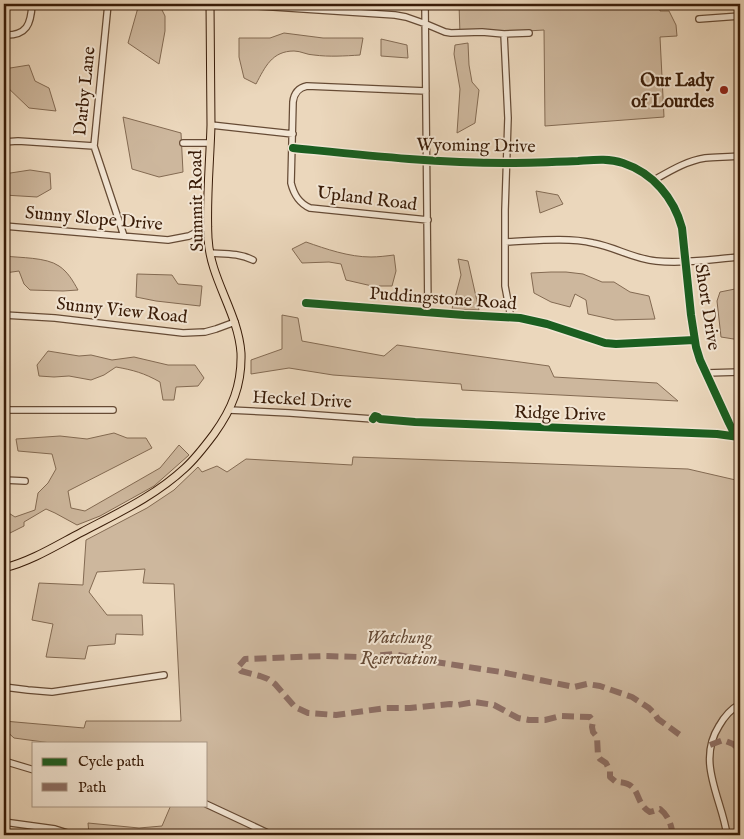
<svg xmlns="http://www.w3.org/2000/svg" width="744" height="839" viewBox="0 0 744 839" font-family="'IM FELL English',serif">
  <rect width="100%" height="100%" fill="#ebd7bc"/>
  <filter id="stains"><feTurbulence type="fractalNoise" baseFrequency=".004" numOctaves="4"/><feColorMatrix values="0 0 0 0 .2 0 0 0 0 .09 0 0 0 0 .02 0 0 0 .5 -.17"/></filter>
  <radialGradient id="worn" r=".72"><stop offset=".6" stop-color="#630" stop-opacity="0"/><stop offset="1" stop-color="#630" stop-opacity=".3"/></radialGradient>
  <path fill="#cdb79d" stroke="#836a52" d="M139 4H159L165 16V31L159 64 128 43Z
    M459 4H659L660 11H669L676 25 677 36 660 37 664 117 545 126 544 30 460 35Z
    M284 33 323 38H363L360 55C345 56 329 57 314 55 307 55 301 51 294 51 272 51 265 67 256 84L244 78 239 57V38H270Z
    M381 39 407 45 408 58 381 56Z
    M468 43 469 65 472 82 479 90 475 123 457 133 460 89 454 54 455 45Z
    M29 65 35 81 49 88 56 111 29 108 4 84V69Z
    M123 117 181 133 183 172 159 177 132 169Z
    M30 170 50 173 51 189 37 197 4 195V174Z
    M536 191 558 195 563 204 540 213Z
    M306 242C326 249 349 257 371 257 378 257 386 256 394 255L396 271 392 286H372L346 280 341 264 329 262 302 263 292 249Z
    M5 256C20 258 46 257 59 266 68 272 73 281 78 290L63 291 30 290 24 284 19 271 5 273 4 275V257Z
    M458 259 468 261 479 310 452 309 461 275Z
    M551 272H566L583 274 602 282H614L630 292 649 296 655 319 615 320 588 314 586 300 575 294 570 307 551 302 534 293 531 273Z
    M137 274 172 275 178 284 202 286 200 306 156 301 136 297Z
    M740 288V340L721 337 717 301 720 292Z
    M282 315 298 318 302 341 384 356 397 345 549 366 554 377 657 383 678 401 462 390 461 384 333 375 289 368 251 374V360L282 349Z
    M48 351 79 356 91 355 112 360 134 357 168 365H195L204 378 198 386 176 387 174 400H163L160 382C144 373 133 370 116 367L104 375 91 380 69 376 54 377 39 376 37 365Z
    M114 433 127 438H146L152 448 68 491 71 508 85 511 160 468 179 445 189 455 154 486 100 516 77 525 55 513 46 509 24 522V526L8 534H4V510L15 517 35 510 38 493 48 483 56 469 52 454 18 451 16 439 60 436 87 439Z
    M353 457 688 469 740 481V835H89L88 823 139 828 162 826 171 805H206V743H51L14 738 4 729V721L84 728 86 721H181L174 584 143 583 145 569 97 572 89 592 107 615H142L143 635 116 634 115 644 88 646 85 659 46 657 53 624 32 620 39 583 83 585 86 540 147 508 174 490 198 467 202 472 217 466 227 472 246 459 352 465Z"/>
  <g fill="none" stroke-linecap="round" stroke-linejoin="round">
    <g stroke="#664b35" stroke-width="8">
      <path id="minor" d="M108 4 94 146 124 236
        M226 4 395 15 406 17 426 24 445 32 451 33 482 32 504 34 529 33
        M425 4 428 313
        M699 19 740 16
        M504 34 508 118 505 210V286L511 318
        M4 35C27 36 31 24 32 4
        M426 91 307 86C298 88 294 93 293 102L291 183C294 195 299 203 310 208L428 220
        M211 125 293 134
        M4 142 18 141 94 146
        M183 143H210
        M293 148C363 155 434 163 505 163 529 163 554 162 578 161 593 160 608 158 623 163 653 173 674 198 682 228L691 315 696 347 700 360 729 423 732 429 740 438
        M654 180C670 171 686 161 705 158 716 157 728 157 740 156
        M4 226 168 240 189 236 208 226
        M505 242C532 241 568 237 593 243 615 247 634 259 656 261 683 264 713 259 740 257
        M210 253C225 254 239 253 253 260
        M306 303 464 315 520 318 547 324 605 343 616 344 694 340
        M4 315 55 318 183 333 205 332 216 329 235 322
        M706 373 740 372
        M4 410H113
        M229 410 290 413 373 419
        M380 419 415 422 717 434 739 437
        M4 480 25 481
        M4 687 28 690 52 692 164 675
        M4 761 34 770
        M206 804 268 833 277 835
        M4 822 55 829 74 835
        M727 835C722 799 696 762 719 726 724 717 731 709 740 704"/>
    </g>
    <g stroke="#391c08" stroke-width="9">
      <path id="major" d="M4 568C32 561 57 545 82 532 118 513 155 496 185 468 196 458 205 446 214 434 232 409 242 385 241 353 238 312 210 279 208 238 206 200 210 162 211 125 211 84 210 44 210 4"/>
    </g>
    <use href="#minor" stroke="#f2e5d3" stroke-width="5.5"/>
    <use href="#major" stroke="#ebd7bc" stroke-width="7"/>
    <path stroke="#8d6e63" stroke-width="6" stroke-dasharray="12 6" stroke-linecap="butt" d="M710 745 723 740 733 744 740 750
      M673 835C671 825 669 816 660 809L650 812C633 803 643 782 616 782L610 777V771L606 763 600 759 598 756 597 737 593 732 592 727 593 721 590 717 560 716 545 720H529L518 718 494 705 474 702 458 705 450 704 410 708H386L336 715 308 713 295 707 275 684 268 679 260 676 241 671 238 667 245 659 324 656 361 657 394 654 429 661 501 672 574 687 587 684 600 686 632 697 649 708 654 713 658 719 680 735"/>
    <g stroke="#f2e5d3" stroke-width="11">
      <path id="cycleway" d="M293 148C363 155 434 163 505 163 529 163 554 162 578 161 593 160 608 158 623 163 653 173 674 198 682 228L691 315 696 347 700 360 729 423 732 429 740 438
        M306 303 464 315 520 318 547 324 605 343 616 344 694 340
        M373 419 375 416 378 417 380 419 415 422 717 434 739 437"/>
    </g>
    <use href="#cycleway" stroke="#1b5e20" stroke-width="8"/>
  </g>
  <circle fill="#8f2418" stroke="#f2e5d3" stroke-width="2" cx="724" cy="90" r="5"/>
  <g text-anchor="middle" stroke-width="4" stroke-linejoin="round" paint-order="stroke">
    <g font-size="18" font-weight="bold" fill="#391c08" stroke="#f2e5d3" text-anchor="end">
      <text x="714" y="86">Our Lady<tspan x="714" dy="21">of Lourdes</tspan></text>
    </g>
    <g font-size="18" fill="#391c08" stroke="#f2e5d3">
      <text transform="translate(84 91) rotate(-84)" y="6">Darby Lane</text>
      <text transform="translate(476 145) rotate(1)" y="6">Wyoming Drive</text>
      <text transform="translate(367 198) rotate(7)" y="6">Upland Road</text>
      <text transform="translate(196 201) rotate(-91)" y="6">Summit Road</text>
      <text transform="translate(94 218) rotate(5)" y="6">Sunny Slope Drive</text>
      <text transform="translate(443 298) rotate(4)" y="6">Puddingstone Road</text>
      <text transform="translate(708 307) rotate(81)" y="6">Short Drive</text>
      <text transform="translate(122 310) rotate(6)" y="6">Sunny View Road</text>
      <text transform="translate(302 399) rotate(3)" y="6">Heckel Drive</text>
      <text transform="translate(560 413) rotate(2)" y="6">Ridge Drive</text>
    </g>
    <g font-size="18" font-style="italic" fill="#654a35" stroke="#f2e5d3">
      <text x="399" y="643">Watchung<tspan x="399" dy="21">Reservation</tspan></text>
    </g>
  </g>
  <rect width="744" height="839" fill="none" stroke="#ebd7bc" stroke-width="20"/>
  <rect x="5" y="5" width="734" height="829" fill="none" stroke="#391c08" stroke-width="2.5"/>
  <rect x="10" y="10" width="724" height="819" fill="none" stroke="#391c08"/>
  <rect x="32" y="742" width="175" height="65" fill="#f2e5d3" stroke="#a89582"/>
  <rect x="42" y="758" width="25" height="8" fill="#1b5e20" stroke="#a89582"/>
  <text x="78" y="766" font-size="15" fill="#391c08">Cycle path</text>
  <rect x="42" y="783" width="25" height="8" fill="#8d6e63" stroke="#a89582"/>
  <text x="78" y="792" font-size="15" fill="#391c08">Path</text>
  <rect width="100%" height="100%" filter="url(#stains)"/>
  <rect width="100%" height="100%" fill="url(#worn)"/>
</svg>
